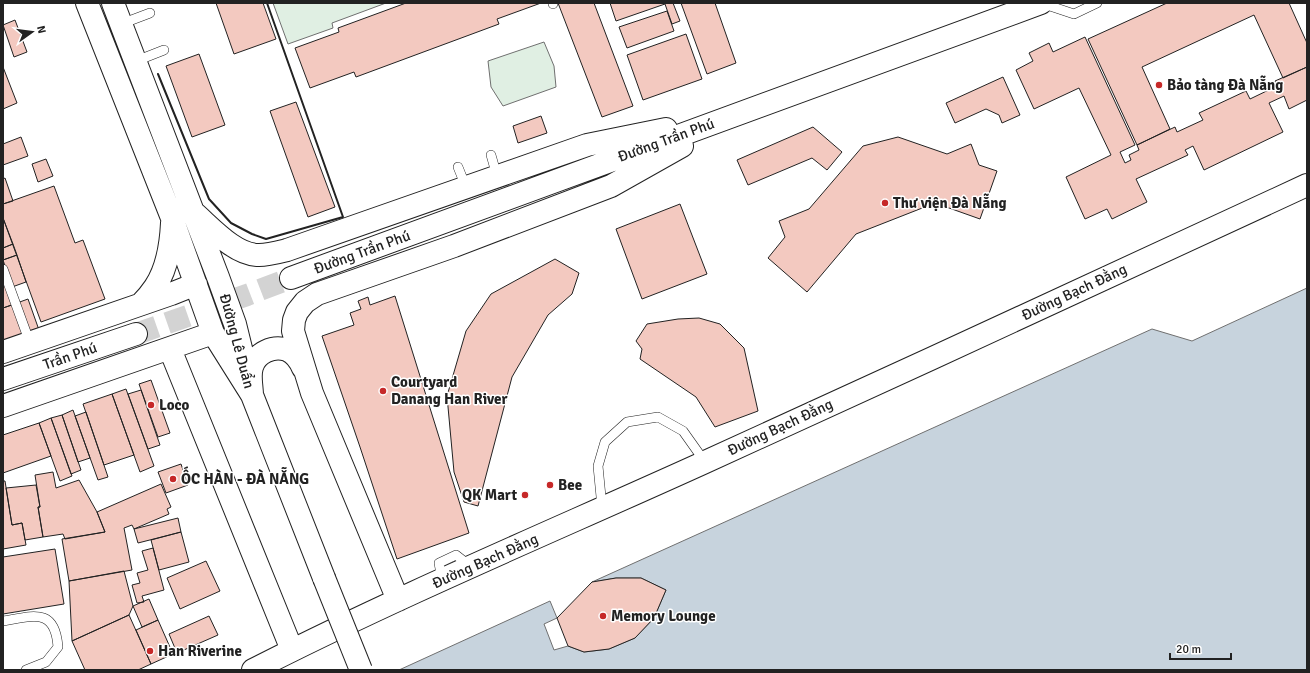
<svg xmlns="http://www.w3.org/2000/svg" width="1310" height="673" viewBox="0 0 1310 673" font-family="Signika,sans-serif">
  <rect width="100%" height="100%" fill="#fff"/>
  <path fill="#e0efe3" stroke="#6f6f6f" d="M273 3H386L332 23 333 28 288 44Z
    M544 42 554 66 556 87 503 106 491 87 488 61Z"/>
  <path fill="#c7d3dd" stroke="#6f6f6f" d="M1307 288V670H399L550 601 557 618 544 624 554 650 568 646 584 652 609 649 635 638 654 618 666 590 641 578H616L592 582 1152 329 1192 341Z"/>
  <path fill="#f3c9c0" stroke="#222" d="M216 3H263L276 39 234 54Z
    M406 3H541L497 19 499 24 356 77 354 72 310 88 295 48 339 32 338 28Z
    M558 3H594L633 106 602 117Z
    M610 3H673L680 21 672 24 665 4 616 21Z
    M681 3H715L736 63 707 74Z
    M1167 3H1289L1307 43V67L1283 78 1254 15 1142 67 1170 129 1137 145 1088 39Z
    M667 11 674 31 627 48 619 27Z
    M15 20 27 52 14 57 3 25Z
    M686 34 702 79 643 100 627 55Z
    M1085 37 1135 145 1120 152 1125 163 1131 160 1129 155 1139 150 1137 145 1175 127 1177 132 1203 120 1199 113 1246 91 1250 99 1277 86 1275 81 1307 67V100L1289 109 1284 96 1269 103 1283 132 1204 170 1193 146 1185 150 1188 155 1136 179 1147 202 1112 219 1107 209 1085 219 1066 177 1111 155 1079 88 1034 109 1016 70 1033 61 1029 53 1049 43 1053 52Z
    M199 54 225 125 192 137 166 66Z
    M3 67 17 103 3 109Z
    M1003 77 1020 115 1002 123 999 115 986 109 955 123 946 103Z
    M296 102 335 207 308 217 270 111Z
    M541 116 547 133 518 143 513 126Z
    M813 127 842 152 827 170 812 158 748 185 737 160Z
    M21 137 28 156 3 165V144Z
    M898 137 947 154 971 144 979 165 997 171 980 219 935 203 856 234 807 292 768 258 785 237 779 221 809 209 863 146Z
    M46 159 53 176 38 182 32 164Z
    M5 178 13 201 3 204V179Z
    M54 186 75 243 83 240 105 299 41 322 3 218V204Z
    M680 204 707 274 642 299 616 229Z
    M3 218 13 244 3 248Z
    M13 244 17 255 3 260V248Z
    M17 255 26 282 12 287 3 260Z
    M555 259 579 273 572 294 548 315 512 377 478 506 464 502 454 472 447 396 466 331 491 294Z
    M3 280 12 305 3 308Z
    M395 296 469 533 397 559 360 447 322 336 354 325 350 313 361 309 358 301 368 297 370 305Z
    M28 299 39 330 3 343V308Z
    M699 318 720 324 744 348 758 411 715 427 696 397 640 359 642 349 636 341 647 324 678 319Z
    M151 380 170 433 158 437 139 384Z
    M126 389 154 466 140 472 112 394Z
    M141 390 160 445 148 449 128 394Z
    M112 394 134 455 104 465 83 404Z
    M73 410 90 458 78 462 62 415Z
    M86 412 108 477 98 480 75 416Z
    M62 415 81 470 71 474 51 418Z
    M51 418 72 476 60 481 39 423Z
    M39 423 51 456 3 473V435Z
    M181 464 188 485 166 493 158 472Z
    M53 472 56 488 79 480 97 512 105 532 65 539 63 534 43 537 38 507H40L35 475Z
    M3 481H5L12 525 22 523 26 545 3 549Z
    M161 484 171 507 167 509 169 514 134 529 132 525 124 528 132 570 69 581 62 539 105 532 97 512Z
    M36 485 40 507H38L43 537 25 540 22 523 12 525 6 488Z
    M178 518 181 532 138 543 134 529Z
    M181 532 189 562 159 570 151 540Z
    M153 548 164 590 142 596 144 602 137 603 132 585 140 583 137 573 148 570 142 551Z
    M55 549 64 604 3 614V557Z
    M206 561 220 591 180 609 167 578Z
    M124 571 133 606 129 615 72 641 69 581Z
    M616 578H641L666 590 654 618 635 638 609 649 584 652 568 646 557 618 592 582Z
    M149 599 158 620 142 627 133 606Z
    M129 615 151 664 138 670H85L72 641Z
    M209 616 218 635 177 653 169 634Z
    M158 620 173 654 151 664 136 630Z"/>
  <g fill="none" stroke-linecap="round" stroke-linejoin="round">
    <path stroke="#d3d3d3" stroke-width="22" stroke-dasharray="22 11" stroke-linecap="butt" d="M136 334 247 295 291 278"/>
    <g stroke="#222" stroke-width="10">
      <path id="service" d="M553 3V4
        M1041 3 1074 14 1097 3
        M121 24 150 13
        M136 61 164 50
        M491 155 497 176
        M458 167 466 187
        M3 269 30 343
        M602 507 598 466 605 442 627 422 658 417 683 431 705 462
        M442 580 439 563 456 555 470 566
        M3 621C33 616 55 607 58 647L46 662 26 670"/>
    </g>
    <g stroke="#222" stroke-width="24">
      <path id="primary" d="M87 3 172 218 213 333 252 395
        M113 3 218 277 235 324 248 377
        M192 211C210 226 234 255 259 255 268 255 279 252 287 250L587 145 666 129
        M291 278 1041 3
        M141 304C146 299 151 293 155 287 167 269 171 244 172 223
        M170 349 292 650
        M3 352 171 294 196 284
        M303 368C300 361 294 353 287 350 273 345 256 353 252 367 249 376 252 387 252 395L324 578
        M3 379 136 334
        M3 406 213 333
        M398 600 312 393 293 331 294 320 297 312 305 302 317 294 454 246 611 186 682 146
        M253 670C400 595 553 531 703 463 905 372 1106 277 1307 185"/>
    </g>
    <use href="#service" stroke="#fff" stroke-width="9"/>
    <use href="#primary" stroke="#fff" stroke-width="22"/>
    <g stroke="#222" stroke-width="24" stroke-linecap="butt">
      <path id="primary-bridge" d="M324 578 361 670"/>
    </g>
    <use href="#primary-bridge" stroke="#fff" stroke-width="22"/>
    <path stroke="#222" stroke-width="2" d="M158 74 209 199 231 223 252 234 266 239 343 217 267 3"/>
  </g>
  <g fill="#c62828" stroke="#fff" stroke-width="1.5">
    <circle cx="1159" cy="85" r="4"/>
    <circle cx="885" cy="203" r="4"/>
    <circle cx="383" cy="391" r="4"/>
    <circle cx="151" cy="405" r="4"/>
    <circle cx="173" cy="479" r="4"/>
    <circle cx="550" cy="485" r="4"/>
    <circle cx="525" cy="495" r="4"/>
    <circle cx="603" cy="616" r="4"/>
    <circle cx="150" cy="651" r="4"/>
  </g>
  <g text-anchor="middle" stroke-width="3" stroke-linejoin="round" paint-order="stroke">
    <g font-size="15" font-weight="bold" fill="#222" stroke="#fff" text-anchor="start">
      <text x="1167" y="90">Bảo tàng Đà Nẵng</text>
      <text x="893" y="208">Thư viện Đà Nẵng</text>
      <text x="391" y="387">Courtyard<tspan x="391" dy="17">Danang Han River</tspan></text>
      <text x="159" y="410">Loco</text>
      <text x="181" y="484">ỐC HÀN - ĐÀ NẴNG</text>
      <text x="558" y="490">Bee</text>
      <text x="517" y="500" text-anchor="end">QK Mart</text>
      <text x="611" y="621">Memory Lounge</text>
      <text x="158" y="656">Han Riverine</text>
    </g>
    <g font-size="15" fill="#222" stroke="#fff">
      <text transform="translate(666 140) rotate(-20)" y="5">Đường Trần Phú</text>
      <text transform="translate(362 252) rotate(-20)" y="5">Đường Trần Phú</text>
      <text transform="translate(1074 292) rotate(-25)" y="5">Đường Bạch Đằng</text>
      <text transform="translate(237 341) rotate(75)" y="5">Đường Lê Duẩn</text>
      <text transform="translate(70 356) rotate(-19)" y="5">Trần Phú</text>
      <text transform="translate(780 427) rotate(-25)" y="5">Đường Bạch Đằng</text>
      <text transform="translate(485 561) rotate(-24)" y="5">Đường Bạch Đằng</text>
    </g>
  </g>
  <rect width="1310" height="673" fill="none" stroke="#222222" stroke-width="8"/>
  <g transform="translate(32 32) rotate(76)" stroke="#ffffff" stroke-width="3" paint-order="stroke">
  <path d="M0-3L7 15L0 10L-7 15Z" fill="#222222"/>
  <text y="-6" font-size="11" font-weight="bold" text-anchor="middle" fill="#222222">N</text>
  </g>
  <path d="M1170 653v6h61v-6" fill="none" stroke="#222222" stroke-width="2"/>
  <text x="1176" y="653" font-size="12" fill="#222222" stroke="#ffffff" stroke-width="3" paint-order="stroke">20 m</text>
</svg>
